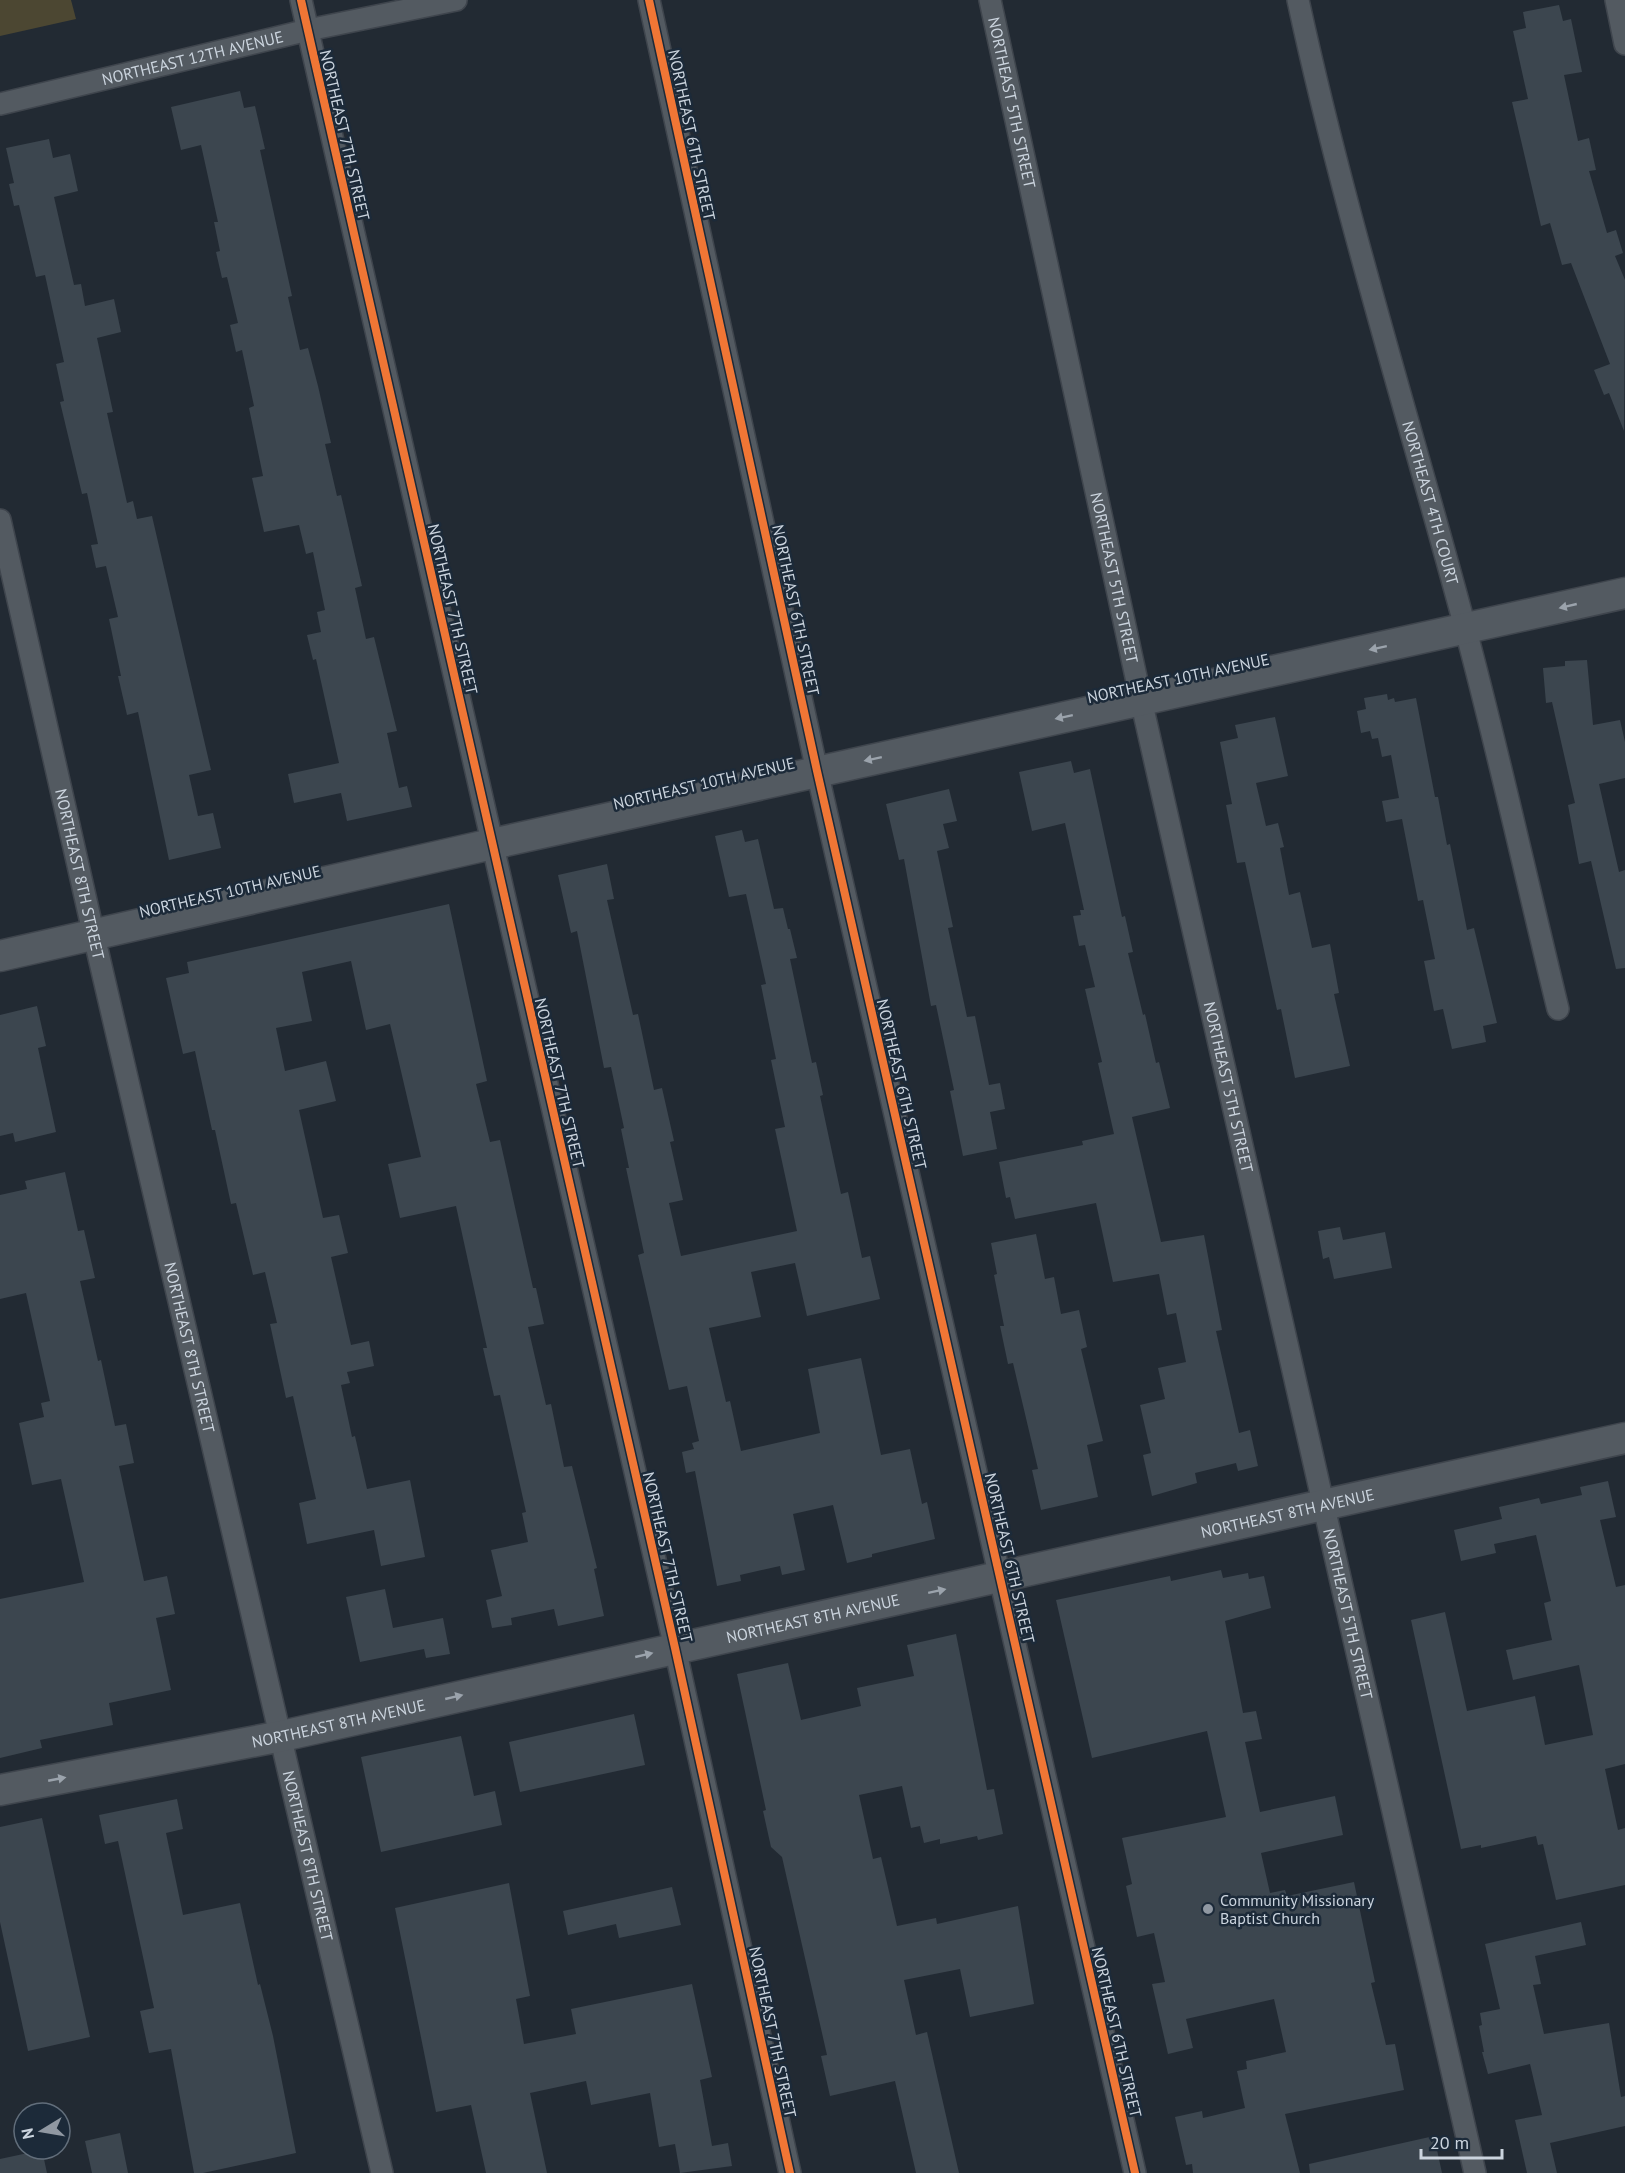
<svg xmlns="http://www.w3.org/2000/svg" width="1625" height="2173" viewBox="0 0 1625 2173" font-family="'PT Sans',sans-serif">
  <rect width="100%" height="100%" fill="#222a33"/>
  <path fill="#4c4732" d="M0 0H71L76 19 0 36Z"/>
  <path fill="#3c464f" d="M1559 5 1563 21 1571 19 1582 72 1564 75 1578 141 1589 138 1596 170 1589 171 1607 233 1616 230 1623 253 1615 256 1625 280 1624 431 1609 393 1604 395 1594 370 1610 364 1571 263 1562 265 1550 223 1541 226 1512 102 1528 99 1513 31 1526 28 1523 12Z
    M240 91 244 108 255 106 265 149 260 150 292 296 288 297 300 350 308 348 318 386 331 443 325 444 337 496 341 495 362 586 355 588 366 639 374 637 397 731 387 733 399 788 407 786 412 807 347 821 341 793 294 803 288 774 339 763 316 659 313 660 307 635 321 632 317 612 325 610 313 552 306 554 299 525 264 532 252 478 263 476 249 408 254 406 242 350 236 352 230 325 238 323 227 277 222 278 216 252 220 251 214 222H218L201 145 181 150 171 107Z
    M49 139 53 158 70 154 78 191 54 197 74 285 81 284 85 306 114 299 121 332 97 338 113 412 107 413 127 503 133 501 137 519 152 516 211 770 189 775 198 816 213 813 221 848 169 860 138 712 127 715 118 676H121L109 619 118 617 106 566 96 568 91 545 98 544 87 493 82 494 60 402 64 401 56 364 64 362 45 275 36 277 19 205 14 206 9 184 14 183 6 148Z
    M1587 660 1593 725 1620 720 1625 742V778L1599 784 1619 872 1625 870V968L1616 969 1591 861 1579 864 1568 805 1575 803 1552 702 1546 703 1543 668 1565 666V661Z
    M1387 694 1388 700 1394 698 1395 702 1416 698 1435 797H1438L1447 845 1450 844 1467 930 1474 928 1497 1023 1483 1026 1486 1042 1452 1049 1443 1009 1434 1011 1424 961 1435 959 1423 900 1418 901 1402 819 1386 822 1382 801 1399 798 1391 755 1382 757 1378 738 1372 739 1370 731 1361 733 1357 711 1366 709 1364 698Z
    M1275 717 1288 776 1256 783 1266 826 1278 823 1284 847 1280 848 1289 895 1300 892 1312 948 1330 944 1339 993 1334 994 1350 1066 1295 1078 1281 1009 1277 1010 1245 862 1237 863 1226 805 1232 804 1220 742 1238 738 1235 725Z
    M1071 761 1074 773 1090 769 1122 917 1125 916 1133 952 1128 953 1143 1015 1145 1014 1156 1063 1159 1062 1170 1108 1132 1117 1161 1242 1204 1235 1222 1330 1216 1331 1239 1433 1250 1430 1258 1466 1238 1471 1236 1463 1195 1473 1197 1483 1152 1496 1143 1455 1151 1453 1140 1405 1165 1399 1158 1368 1186 1362 1176 1313 1167 1315 1159 1274 1113 1282 1096 1203 1015 1219 1010 1197 1006 1198 999 1162 1083 1145 1082 1141 1114 1134 1098 1063 1102 1062 1085 989 1095 987 1085 945 1079 946 1073 916 1081 915 1080 910H1084L1065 823 1032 831 1019 772Z
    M949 789 957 821 943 824 949 848 937 851 953 927 948 928 967 1017 975 1016 989 1085 1000 1083 1005 1109 990 1112 997 1149 963 1156 950 1091 954 1090 936 1005 931 1006 904 859 899 860 886 804Z
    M742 830 745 842 758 839 774 909 783 908 788 929H790L797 958 790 959 812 1063 816 1062 823 1095 820 1096 841 1194 848 1192 862 1258 870 1256 880 1299 807 1316 795 1263 751 1272 761 1317 709 1328 726 1402 730 1401 741 1451 820 1433 808 1369 861 1358 881 1455 910 1449 922 1504 927 1502 935 1539 872 1554V1557L847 1563 833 1505 793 1514 805 1570 782 1575 780 1566 740 1575 741 1581 717 1586 695 1471 686 1473 682 1452 694 1449 692 1443 699 1441 687 1386 669 1390 638 1255 644 1253 626 1168H629L621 1129 624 1128 611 1067 604 1068 577 931 571 933 558 875 607 864 614 899 607 900 633 1015 638 1014 654 1090 662 1088 674 1141 670 1142 683 1200 669 1203 681 1256 797 1231 775 1129 785 1127 771 1060 776 1059 761 985 766 984 746 894 729 897 715 836Z
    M449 904 487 1081 476 1084 490 1142 500 1140 533 1288H536L544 1324 528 1327 546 1405 551 1404 564 1467 572 1466 597 1568 594 1569 604 1616 558 1626 554 1609 511 1618 512 1625 492 1628 486 1600 502 1596 491 1550 528 1542 522 1513 526 1512 500 1395 494 1396 483 1348H487L456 1206 400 1218 388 1164 421 1157 390 1024 366 1030 351 961 302 972 312 1021 276 1028 285 1071 326 1061 336 1101 299 1110 323 1218 339 1215 348 1253 331 1257 351 1345 369 1341 374 1366 347 1372 350 1383 341 1385 352 1437 355 1436 367 1489 410 1480 425 1557 381 1566 374 1530 307 1544 299 1503 316 1499 293 1396 286 1398 270 1324 277 1323 265 1272 253 1275 236 1203 231 1204 215 1130H212L195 1051 183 1054 166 978 189 973 187 962Z
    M37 1006 46 1046 38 1048 56 1132 15 1142 13 1133 0 1136V1015Z
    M65 1172 78 1231 84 1230 95 1278 80 1281 98 1361 101 1360 115 1426 126 1424 134 1463 119 1466 144 1581 167 1576 175 1614 156 1618 171 1690 109 1703 113 1725 40 1740 42 1748 0 1758V1599L84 1582 61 1479 32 1485 19 1423 44 1417 41 1403 50 1401 26 1293 0 1299V1195L27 1189 25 1181Z
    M1340 1227 1343 1240 1385 1232 1392 1268 1334 1279 1329 1257 1323 1259 1318 1231Z
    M1036 1234 1045 1279 1054 1277 1061 1314 1079 1310 1087 1347 1081 1349 1103 1441 1087 1445 1098 1497 1041 1510 1032 1470 1038 1469 1013 1363 1008 1364 1000 1326H1004L994 1275 997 1274 991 1243Z
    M1608 1481 1616 1517 1600 1520 1616 1587 1625 1585V1764L1605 1769 1618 1830 1625 1828V1885L1556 1900 1543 1844 1538 1845 1536 1836 1481 1848V1845L1461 1849 1411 1620 1445 1612 1467 1711 1535 1696 1545 1745 1593 1735 1579 1665 1513 1680 1506 1650 1552 1640 1544 1603 1551 1601 1536 1535 1494 1544 1496 1553 1461 1561 1454 1530 1502 1519 1499 1507 1539 1498 1541 1504 1582 1495 1580 1487Z
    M1221 1570 1223 1578 1248 1573 1249 1579 1264 1576 1271 1608 1225 1621 1243 1713 1256 1711 1262 1739 1245 1742 1260 1812 1335 1796 1343 1835 1261 1853 1270 1893 1285 1890 1287 1896 1354 1882 1375 1982 1371 1983 1386 2045 1395 2044 1404 2090 1285 2114 1300 2173H1193L1192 2164 1186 2165 1175 2117 1202 2111 1203 2118 1245 2108 1237 2071 1247 2069 1246 2061 1286 2052 1274 1999 1186 2019 1193 2048 1168 2054 1152 1984 1165 1982 1154 1933 1137 1937 1126 1886 1132 1884 1122 1838 1226 1817 1207 1731 1092 1758 1056 1600 1170 1576 1171 1581Z
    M385 1589 393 1628 443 1618 450 1654 426 1658 424 1649 360 1662 346 1597Z
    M956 1634 987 1790 994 1789 1003 1834 978 1840 977 1836 940 1844V1839L924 1843 920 1826 911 1828 902 1786 859 1795 873 1859 881 1857 897 1926 936 1918 937 1924 1018 1906 1034 2004 970 2017 960 1969 904 1980 916 2035 927 2032 959 2173H916L895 2081 830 2096 821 2056 827 2055 782 1857 771 1847 763 1811 766 1810 737 1674 788 1663 801 1720 861 1706 857 1688 914 1676 907 1645Z
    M634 1714 645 1765 520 1792 509 1742Z
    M461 1736 474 1796 495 1791 502 1825 381 1852 361 1757Z
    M177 1799 183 1829 166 1833 183 1915 240 1903 258 1985 260 1984 273 2036 296 2153 203 2173H194L171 2049 149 2053 140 2011 154 2008 118 1841 105 1844 99 1815Z
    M42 1818 90 2037 28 2051 0 1922V1827Z
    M509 1883 530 1996 516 1999 524 2044 576 2034 571 2009 692 1984 712 2077 700 2080 712 2146 728 2143 732 2166 680 2173 675 2144 659 2147 650 2093 591 2105 586 2081 530 2093 547 2173H486L471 2105 436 2112 395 1908Z
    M672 1887 681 1925 619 1938 616 1924 568 1935 563 1911Z
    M1581 1922 1586 1945 1535 1956 1541 1984 1533 1985 1544 2034 1609 2023 1621 2097 1625 2096V2126L1550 2143 1557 2173H1527L1515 2120 1542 2115 1530 2064 1488 2074 1482 2052H1484L1479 2026 1482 2025 1480 2013 1500 2009 1485 1944Z
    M120 2133 128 2173H92L85 2141Z
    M1434 2136 1442 2173H1310L1309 2164Z
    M42 2150 47 2173H0V2159Z"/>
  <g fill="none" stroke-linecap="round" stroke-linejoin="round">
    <g stroke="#3f454d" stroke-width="24">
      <g id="street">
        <path d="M301 0 675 1648 790 2173"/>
        <path d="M649 0 817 771 1135 2173"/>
        <path id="s1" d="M990 0 1141 700 1475 2173"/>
        <path id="s2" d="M1298 0C1344 212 1409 418 1465 627 1499 754 1527 882 1558 1009"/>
        <path d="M1616 0 1625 44"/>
        <path id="s3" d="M0 104 308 30 456 0"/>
        <path id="s4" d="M0 520 94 936 382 2173"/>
      </g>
    </g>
    <g stroke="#3f454d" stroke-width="33">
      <g id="secondary">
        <path d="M0 956 492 844 1625 593"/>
        <path id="s5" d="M0 1790 282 1736 1625 1438"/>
      </g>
    </g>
    <use href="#street" stroke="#535a61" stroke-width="21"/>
    <use href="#secondary" stroke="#535a61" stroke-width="30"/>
    <g stroke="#1c2a39" stroke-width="11">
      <path id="cycleway" d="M301 0 675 1648 790 2173
        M649 0 817 771 1135 2173"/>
    </g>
    <use href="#cycleway" stroke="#f07635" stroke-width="8"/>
  </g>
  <defs><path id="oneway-solid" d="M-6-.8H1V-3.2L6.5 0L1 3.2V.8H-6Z" transform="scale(1.5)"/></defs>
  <g fill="#9ba3ac">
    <use href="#oneway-solid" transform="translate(1568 606) rotate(167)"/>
    <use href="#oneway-solid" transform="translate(1378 648) rotate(168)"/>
    <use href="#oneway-solid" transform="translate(1064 717) rotate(168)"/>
    <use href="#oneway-solid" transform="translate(873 759) rotate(168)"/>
    <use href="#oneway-solid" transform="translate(937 1591) rotate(-12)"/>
    <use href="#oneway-solid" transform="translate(644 1655) rotate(-13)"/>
    <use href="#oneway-solid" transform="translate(454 1697) rotate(-13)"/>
    <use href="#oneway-solid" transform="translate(57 1779) rotate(-11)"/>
  </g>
  <circle fill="#9098a2" stroke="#1c2a39" stroke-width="2" cx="1208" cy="1909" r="6"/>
  <g text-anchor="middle" stroke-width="5" stroke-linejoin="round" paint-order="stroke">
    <g font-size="16" fill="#cbd4de" stroke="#1c2a39">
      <text dy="6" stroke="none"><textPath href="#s3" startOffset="198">NORTHEAST 12TH AVENUE</textPath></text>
      <text dy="6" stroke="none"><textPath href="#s1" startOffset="105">NORTHEAST 5TH STREET</textPath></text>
      <text transform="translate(345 135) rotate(77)" y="6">NORTHEAST 7TH STREET</text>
      <text transform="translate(692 135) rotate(78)" y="6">NORTHEAST 6TH STREET</text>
      <text dy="6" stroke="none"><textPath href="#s2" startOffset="520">NORTHEAST 4TH COURT</textPath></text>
      <text dy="6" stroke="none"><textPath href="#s1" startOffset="591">NORTHEAST 5TH STREET</textPath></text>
      <text transform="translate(453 609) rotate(77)" y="6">NORTHEAST 7TH STREET</text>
      <text transform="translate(796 610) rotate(78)" y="6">NORTHEAST 6TH STREET</text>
      <text transform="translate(1178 678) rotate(-12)" y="6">NORTHEAST 10TH AVENUE</text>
      <text transform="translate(704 783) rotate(-13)" y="6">NORTHEAST 10TH AVENUE</text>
      <text dy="6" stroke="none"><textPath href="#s4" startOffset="363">NORTHEAST 8TH STREET</textPath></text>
      <text transform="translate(230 891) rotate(-13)" y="6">NORTHEAST 10TH AVENUE</text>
      <text transform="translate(560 1083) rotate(77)" y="6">NORTHEAST 7TH STREET</text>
      <text transform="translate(902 1084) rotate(77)" y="6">NORTHEAST 6TH STREET</text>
      <text dy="6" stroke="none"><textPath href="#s1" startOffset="1113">NORTHEAST 5TH STREET</textPath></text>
      <text dy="6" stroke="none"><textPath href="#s4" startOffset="849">NORTHEAST 8TH STREET</textPath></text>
      <text dy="6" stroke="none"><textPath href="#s5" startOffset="1317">NORTHEAST 8TH AVENUE</textPath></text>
      <text transform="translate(668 1557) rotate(77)" y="6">NORTHEAST 7TH STREET</text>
      <text transform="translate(1010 1558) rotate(77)" y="6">NORTHEAST 6TH STREET</text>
      <text dy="6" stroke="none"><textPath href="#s1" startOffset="1653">NORTHEAST 5TH STREET</textPath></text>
      <text dy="6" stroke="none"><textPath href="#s5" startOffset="831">NORTHEAST 8TH AVENUE</textPath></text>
      <text dy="6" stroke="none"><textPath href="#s5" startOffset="345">NORTHEAST 8TH AVENUE</textPath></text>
      <text dy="6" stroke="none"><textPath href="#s4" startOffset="1371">NORTHEAST 8TH STREET</textPath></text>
      <text transform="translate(773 2032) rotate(78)" y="6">NORTHEAST 7TH STREET</text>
      <text transform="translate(1117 2032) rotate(77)" y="6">NORTHEAST 6TH STREET</text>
    </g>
    <g font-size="16" fill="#cbd4de" stroke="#1c2a39" text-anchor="start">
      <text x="1220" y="1906">Community Missionary<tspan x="1220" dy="18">Baptist Church</tspan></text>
    </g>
  </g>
  <g transform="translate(42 2131) rotate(259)"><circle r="28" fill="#1c2a39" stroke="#626e7b" stroke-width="1.5"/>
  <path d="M0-4.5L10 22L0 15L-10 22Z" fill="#9098a2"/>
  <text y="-9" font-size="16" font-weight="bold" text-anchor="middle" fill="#cbd4de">N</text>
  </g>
  <path d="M1421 2149v9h81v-9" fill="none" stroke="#cbd4de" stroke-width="3"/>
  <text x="1430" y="2149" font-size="18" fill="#cbd4de" stroke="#1c2a39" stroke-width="4.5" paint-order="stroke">20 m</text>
</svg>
